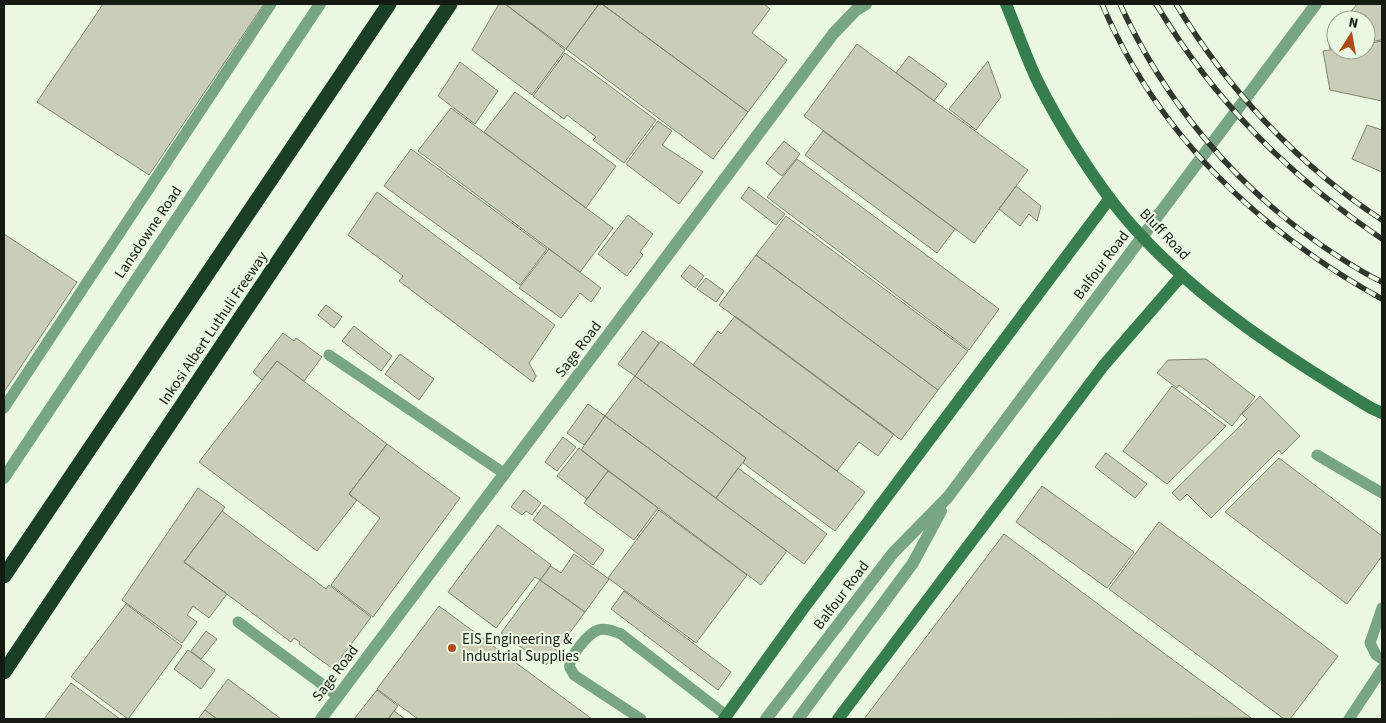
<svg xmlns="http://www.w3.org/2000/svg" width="1386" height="723" viewBox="0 0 1386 723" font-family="'Source Sans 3',sans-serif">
  <rect width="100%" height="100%" fill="#eaf8e2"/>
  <path fill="#caceb6" stroke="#80846e" d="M103 4H264L149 175 37 102Z
    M499 4H505L565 50 532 95 472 50Z
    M505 4H599L566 49Z
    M599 4H602L748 112 713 159 566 49Z
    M602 4H764L770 9 752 33 787 60 748 112Z
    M1357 4H1382V40L1366 42V20H1344Z
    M1336 30V48L1330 49 1328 40Z
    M1382 41V101L1330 90 1323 51 1336 49 1366 50V44Z
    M857 44 1028 170 974 243 804 116Z
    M565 53 656 120 624 163 593 140 596 137 567 115 564 119 533 96Z
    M909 56 947 84 934 101 896 73Z
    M988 61 1001 97 976 130 949 109Z
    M460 62 498 91 475 124 438 96Z
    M515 92 616 166 586 208 484 132Z
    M451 108 613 228 580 272 418 151Z
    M658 121 672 131 662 145 703 172 679 204 626 164Z
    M1367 125 1382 130V172L1352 159Z
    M823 131 955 229 937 253 805 155Z
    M784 141 800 154 782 176 766 163Z
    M411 149 547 249 520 285 384 186Z
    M797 159 999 309 969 350 767 197Z
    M1016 186 1041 206 1037 221 1029 214 1020 226 999 209Z
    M749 187 785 214 776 225 741 198Z
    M377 192 555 325 529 363 536 376 533 382 399 281 403 276 348 235Z
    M628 215 653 234 640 252 643 255 627 276 598 254Z
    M786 216 968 351 938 390 756 255Z
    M4 234 77 282 4 392Z
    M549 249 601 288 591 302 580 293 561 318 519 288Z
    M756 255 938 390 901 440 719 305Z
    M690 265 704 276 695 288 681 276Z
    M706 278 724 291 716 302 697 289Z
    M326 305 342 317 334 328 318 315Z
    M735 316 894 434 878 456 859 442 837 471 693 365 718 331 721 334Z
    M354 326 392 356 381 371 342 341Z
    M643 331 659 343 635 376 618 364Z
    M283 333 294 341 296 338 322 357 304 381 277 361 262 380 253 372Z
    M661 341 865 492 835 531 743 463 746 458 635 376Z
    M400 354 434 379 419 400 385 374Z
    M1206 359 1255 397 1232 426 1179 385 1177 388 1157 373 1168 360Z
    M277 361 387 444 349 494 357 500 317 551 199 462Z
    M635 376 746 458 716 498 605 416Z
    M1172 386 1226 426 1167 484 1123 451Z
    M1260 396 1300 436 1282 454 1279 450 1211 518 1187 494 1180 501 1172 493 1247 419 1242 414Z
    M588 404 605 416 584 445 567 433Z
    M605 416 787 551 761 585 581 450Z
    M563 437 576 447 557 471 545 462Z
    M387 444 460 498 373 617 331 585 380 518 349 494Z
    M579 448 608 471 587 499 557 476Z
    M1106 453 1147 484 1135 498 1095 467Z
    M1279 458 1382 536V556L1347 604 1225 512Z
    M738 468 827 534 804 564 716 498Z
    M608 471 658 508 634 540 584 503Z
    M1042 486 1134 552 1107 588 1016 522Z
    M198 488 225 507 184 562 227 594 209 618 193 606 187 615 197 622 182 643 122 600Z
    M524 490 541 503 532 515 526 511 522 515 511 507Z
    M544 505 604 550 593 565 533 520Z
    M659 510 747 575 696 643 608 578Z
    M222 511 326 589 329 585 371 617 333 669 299 644 300 642 294 638 291 642 184 562Z
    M1159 522 1338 656 1290 719H1284L1109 589Z
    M498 525 551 565 540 580 535 577 496 628 448 592Z
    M1004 534 1251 718 864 719Z
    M574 554 609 579 585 612 540 580 551 566 561 573Z
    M540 580 585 612 546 665 501 633Z
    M624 591 731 672 718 690 611 609Z
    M126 604 182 646 128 719 71 677Z
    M439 606 592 719H418L377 689Z
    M206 631 217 639 201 659 191 651Z
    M188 650 215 670 201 689 174 669Z
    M228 679 281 719H217L205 710Z
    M71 683 120 719H44Z
    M377 690 398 706 388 719H354Z
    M205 710 217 719H198Z
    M394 711 405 719H388Z"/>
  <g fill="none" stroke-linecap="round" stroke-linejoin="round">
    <path stroke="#78a583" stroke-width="11" d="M329 355 505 474
      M4 408 271 4
      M1317 455 1382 493
      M1382 608 1370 643 1376 655 1382 659
      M238 622 338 696
      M641 719 574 675C573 672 571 670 570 668 567 658 589 633 598 630 606 628 613 631 621 634L727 716
      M1349 719 1382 669"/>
    <path stroke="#78a583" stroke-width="12" d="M4 478 320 4
      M321 719 833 34 856 10 866 4
      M766 719 893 553 948 497 1316 4
      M798 719 913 563 941 511"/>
    <path stroke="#367e4e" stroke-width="12" d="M1006 4C1016 28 1025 54 1036 78 1059 125 1100 191 1136 230 1203 304 1287 357 1371 408L1382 413
      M724 719 803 609 1110 198
      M838 719 1104 365 1182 275"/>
    <path stroke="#1a3e26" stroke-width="15" d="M4 576 389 4
      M4 672 450 4"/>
    <g stroke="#31372e" stroke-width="5.5">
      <path id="rail" d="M1102 4C1158 136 1258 230 1382 299
        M1120 4C1164 100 1233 184 1321 245 1340 258 1361 272 1382 282
        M1156 4C1215 102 1288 175 1382 239
        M1176 4C1228 90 1298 165 1382 220"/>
    </g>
    <use href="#rail" stroke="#eaf8e2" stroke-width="4" stroke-dasharray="11" stroke-linecap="butt"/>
  </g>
  <circle fill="#af4a19" stroke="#eaf8e2" stroke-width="2" cx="452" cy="648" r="5"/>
  <g text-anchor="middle" stroke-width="4" stroke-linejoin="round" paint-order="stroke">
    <g font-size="15" fill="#151a12" stroke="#eaf8e2">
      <text transform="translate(148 232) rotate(-56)" y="5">Lansdowne Road</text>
      <text transform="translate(1165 234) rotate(46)" y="5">Bluff Road</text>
      <text transform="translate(1101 265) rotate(-53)" y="5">Balfour Road</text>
      <text transform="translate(213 328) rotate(-56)" y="5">Inkosi Albert Luthuli Freeway</text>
      <text transform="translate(578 349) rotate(-53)" y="5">Sage Road</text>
      <text transform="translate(841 595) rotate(-53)" y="5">Balfour Road</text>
      <text transform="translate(335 673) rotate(-53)" y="5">Sage Road</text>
    </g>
    <g font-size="15" fill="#151a12" stroke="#eaf8e2" text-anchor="start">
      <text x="462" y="644">EIS Engineering &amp;<tspan x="462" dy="17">Industrial Supplies</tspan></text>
    </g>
  </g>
  <rect width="1386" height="723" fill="none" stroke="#151a12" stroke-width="10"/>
  <g transform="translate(1351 35) rotate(11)"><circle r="24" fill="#eaf8e2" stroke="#959f8f"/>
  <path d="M0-4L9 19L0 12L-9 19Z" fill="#af4a19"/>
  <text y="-8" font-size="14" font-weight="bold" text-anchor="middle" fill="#151a12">N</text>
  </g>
</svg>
